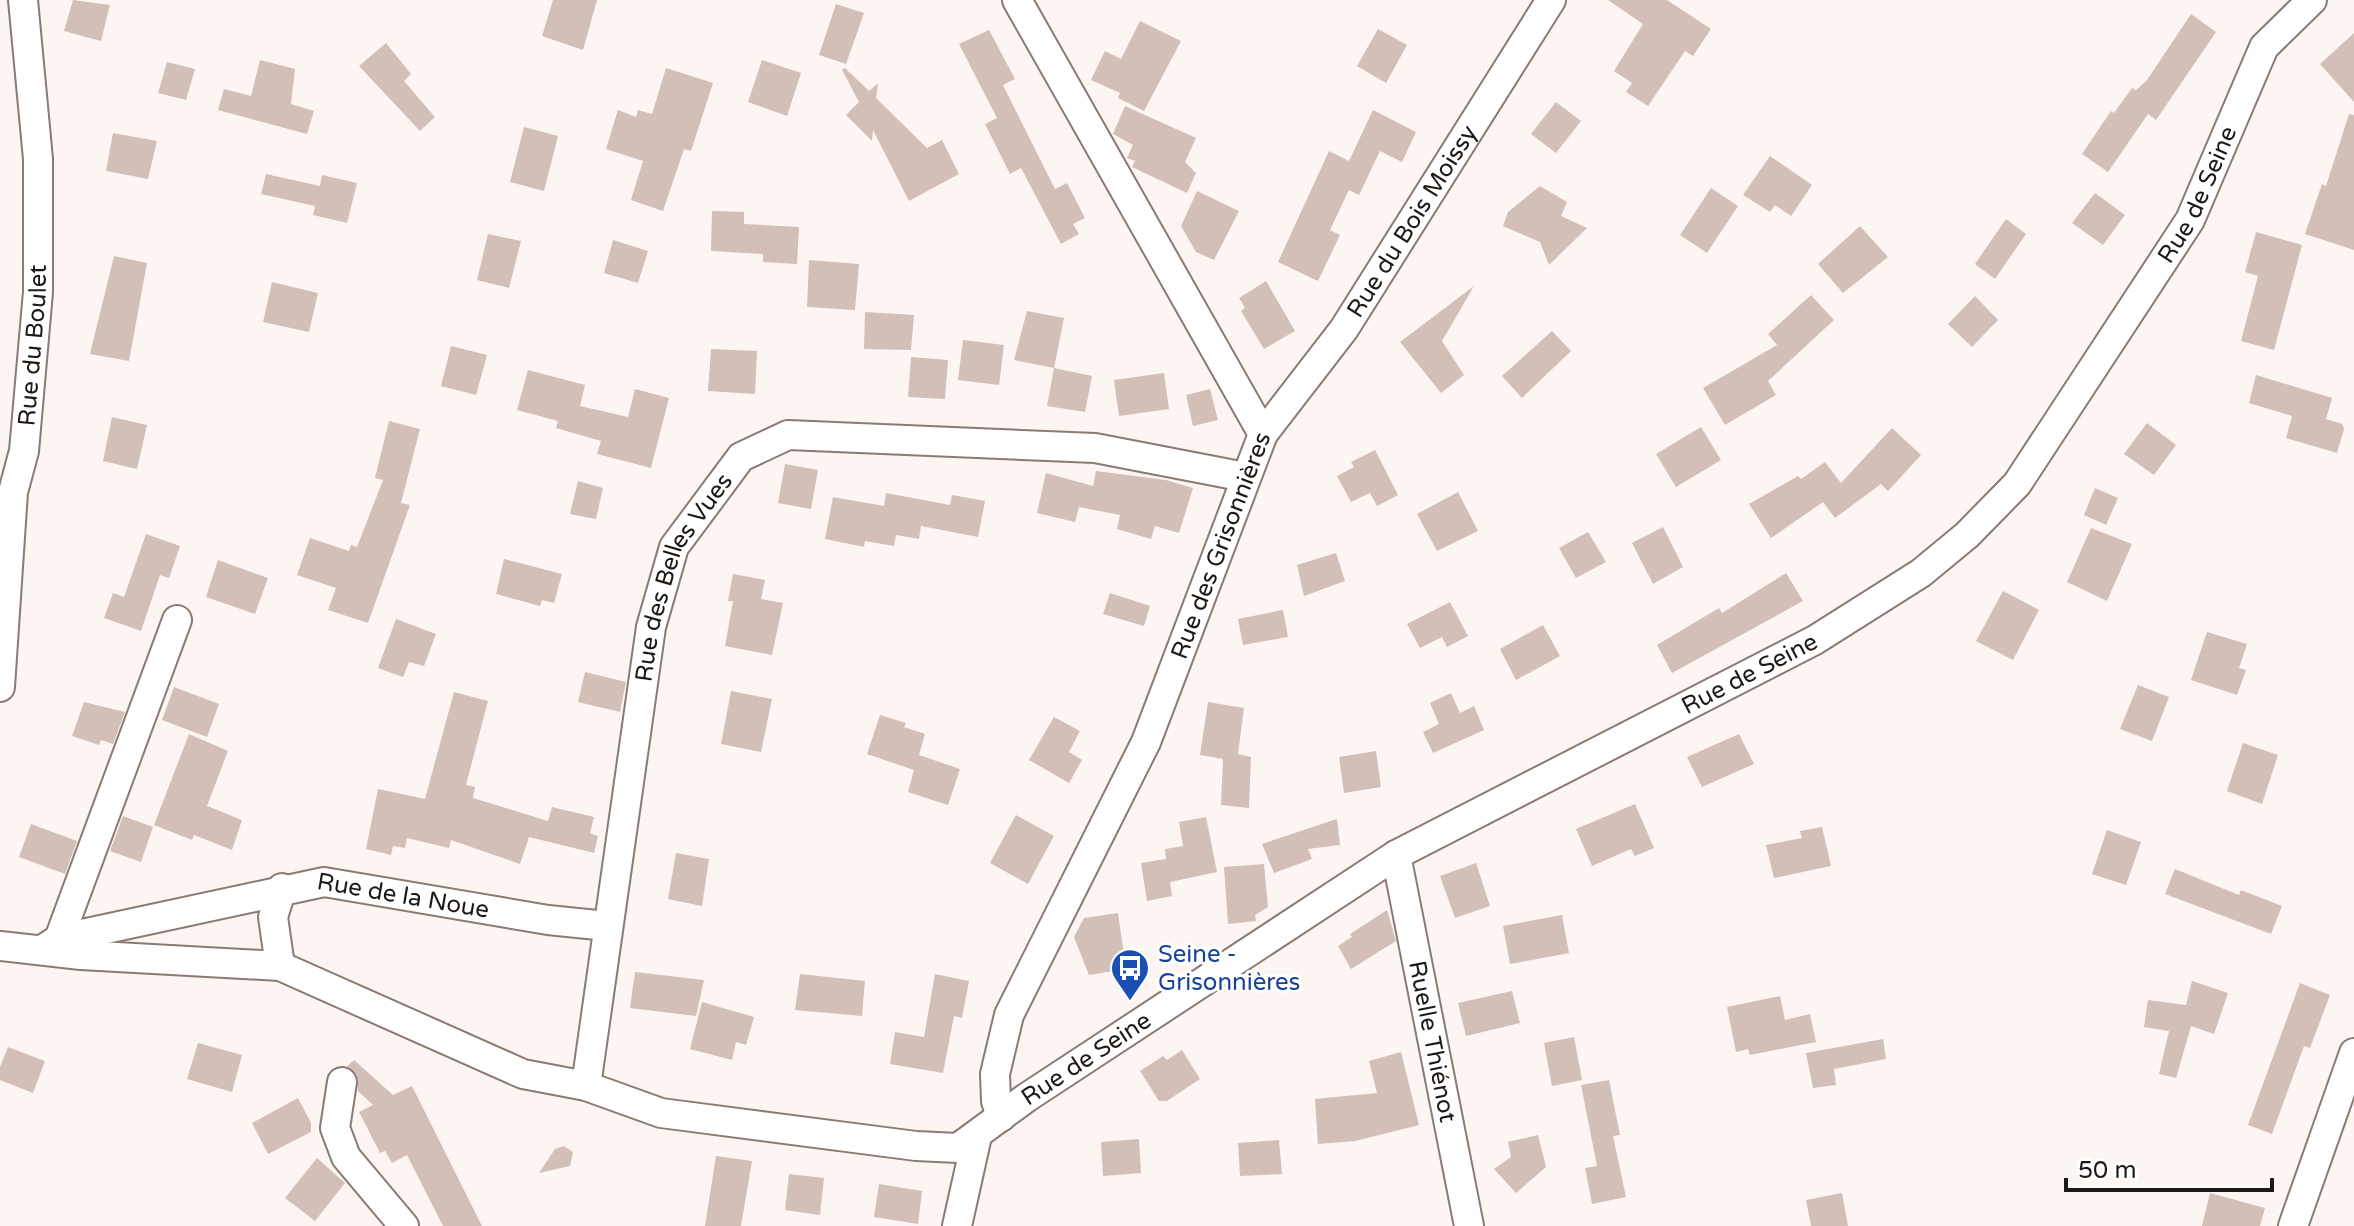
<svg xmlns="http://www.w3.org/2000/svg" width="2354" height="1226" viewBox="0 0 2354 1226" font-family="'Varela Round',sans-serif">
  <rect width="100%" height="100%" fill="#fcf5f1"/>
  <path fill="#d2bfb7" d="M73 0 110 5 101 41 64 31Z
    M553 0H597L583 50 542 36Z
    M1608 0H1667L1711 29 1693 56 1685 51 1648 106 1626 92 1632 83 1614 71 1643 24Z
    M836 4 864 13 846 64 819 55Z
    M2191 14 2216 32 2156 120 2148 114 2108 172 2082 154 2111 111 2114 113 2132 88 2136 90 2147 80Z
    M1140 21 1181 41 1144 111 1118 98 1120 93 1091 80 1105 51 1121 59Z
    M1378 29 1407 45 1386 83 1357 66Z
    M989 30 1015 79 1003 85 1055 189 1067 183 1085 218 1073 224 1079 234 1061 244 1021 168 1010 174 985 124 997 118 959 44Z
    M2354 33V102L2320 64Z
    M386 43 411 74 404 81 435 117 420 131 359 66Z
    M260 60 295 69 291 104 314 111 307 134 218 110 224 89 251 96Z
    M762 60 801 73 787 116 748 102Z
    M167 62 195 69 186 100 158 93Z
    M666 68 713 83 691 151 684 149 663 211 631 200 643 161 606 149 618 110 636 117 638 110 652 114Z
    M845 68 869 91 878 83 876 98 927 148 942 140 959 174 909 201 873 130 872 141 846 115 859 102 842 70Z
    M1556 102 1581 121 1556 153 1531 134Z
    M1125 106 1196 138 1185 162 1196 173 1187 193 1132 167 1135 161 1127 158 1133 145 1113 134Z
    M1373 110 1416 132 1402 162 1380 151 1359 195 1349 190 1330 230 1340 235 1318 281 1278 262 1329 151 1349 161Z
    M2349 114 2354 115V250L2305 234 2322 184 2326 186Z
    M524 127 558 136 544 191 510 182Z
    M113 133 157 141 148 179 106 171Z
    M1770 156 1812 185 1791 216 1775 205 1770 212 1743 195Z
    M266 174 320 186 322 175 357 183 347 223 313 215 315 206 261 194Z
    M1540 186 1567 202 1561 216 1587 228 1549 265 1540 242 1503 226 1508 212Z
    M1711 188 1738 206 1707 253 1680 235Z
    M1197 191 1239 211 1214 260 1196 252 1181 226Z
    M2095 193 2125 215 2103 245 2072 223Z
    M712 211 744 212V224L799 227 797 264 763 262V254L711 251Z
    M2006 219 2026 234 1995 279 1975 264Z
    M1860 226 1888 257 1843 293 1818 264Z
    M2256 232 2302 245 2274 350 2241 341 2258 276 2245 272Z
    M488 234 521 241 509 288 477 280Z
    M613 240 648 251 638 283 604 273Z
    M114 256 147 263 129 361 90 354Z
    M809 260 859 264 855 310 807 307Z
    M1266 281 1295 331 1264 349 1241 311 1245 308 1239 298Z
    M272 282 318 293 309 332 263 322Z
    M1474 286 1442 341 1464 375 1441 393 1400 342Z
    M1811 295 1834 320 1768 381 1776 395 1725 425 1703 388 1777 345 1768 334Z
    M1975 296 1998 320 1972 347 1948 324Z
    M1027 311 1064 318 1054 368 1092 376 1085 412 1047 406 1054 368 1014 360Z
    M865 312 914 315 911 350 864 349Z
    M1552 331 1571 351 1522 398 1502 376Z
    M963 340 1004 345 999 385 958 380Z
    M451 346 487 355 476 395 441 386Z
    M711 349 757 351 755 394 708 391Z
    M911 357 948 360 945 399 908 397Z
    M528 370 585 385 580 406 628 417 635 389 669 398 651 468 597 454 601 441 556 428 558 421 517 410Z
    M1164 373 1169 409 1119 416 1114 380Z
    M2256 375 2332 398 2326 419 2342 424 2344 429 2337 453 2286 438 2292 416 2249 403Z
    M1210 389 1218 420 1193 426 1186 395Z
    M112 417 147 425 137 469 103 461Z
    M389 421 420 429 401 503 410 505 368 623 328 610 336 588 297 575 310 538 349 551 351 545 357 547 383 480 375 478Z
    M2147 423 2176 445 2154 475 2124 454Z
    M1701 427 1721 460 1676 487 1656 454Z
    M1892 428 1921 455 1888 491 1881 484 1835 518 1823 502 1771 538 1749 504 1798 476 1801 479 1825 462 1841 483Z
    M1375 450 1398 495 1377 506 1370 493 1351 502 1337 476 1354 467 1351 462Z
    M785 464 818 470 811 509 778 503Z
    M1096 471 1166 480 1193 488 1179 533 1155 526 1151 539 1117 529 1120 515 1079 507 1075 522 1037 513 1046 473 1093 486Z
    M578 481 603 488 596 519 570 514Z
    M2095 488 2118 498 2106 525 2084 515Z
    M1458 492 1478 531 1437 551 1417 514Z
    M886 493 950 505 952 495 985 501 978 537 921 526 919 539 896 535 894 546 865 541 864 547 825 539 833 497 884 506Z
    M1663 527 1683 567 1653 584 1632 543Z
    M2091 528 2132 544 2107 601 2067 582Z
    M1588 532 1606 562 1576 578 1559 548Z
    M146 534 180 546 169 578 160 575 141 631 104 618 113 593 124 597Z
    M1336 553 1345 581 1304 596 1297 565Z
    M504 559 562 574 554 603 542 600 540 606 496 594Z
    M218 560 268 578 255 614 206 597Z
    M1786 573 1803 601 1672 673 1657 645 1719 608 1722 613Z
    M733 574 765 580 761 599 783 603 772 655 725 646 733 601H728Z
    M2003 591 2039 610 2013 660 1976 641Z
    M1110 593 1150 606 1144 626 1103 614Z
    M1450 602 1468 636 1447 647 1442 637 1420 648 1407 624Z
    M1283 610 1288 637 1243 645 1238 619Z
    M396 619 436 634 424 666 409 662 403 677 378 668Z
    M1543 625 1560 656 1516 680 1500 649Z
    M2207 632 2247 644 2239 668 2246 670 2237 695 2191 680Z
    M585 672 626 682 620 712 578 702Z
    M2138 685 2169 697 2152 741 2120 729Z
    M174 687 219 704 207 737 162 720Z
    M731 691 772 699 761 752 721 744Z
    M454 692 488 701 466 785 475 787 473 798 548 821 552 807 594 817 590 833 598 836 594 853 529 837 520 864 451 840 449 848 407 838 405 848 393 846 391 855 366 849 378 789 425 799Z
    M1451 693 1460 713 1474 706 1484 730 1433 753 1423 732 1439 724 1430 703Z
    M84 702 125 712 113 744 101 740 99 745 72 736Z
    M1208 702 1244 708 1238 754 1251 757 1249 808 1221 805 1223 759 1200 755Z
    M880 715 906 723 904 727 925 734 919 755 960 769 948 805 908 792 914 770 867 754Z
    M1054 717 1080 731 1069 752 1082 760 1069 783 1029 760Z
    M189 734 228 751 207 806 242 820 232 850 194 835 192 840 154 825Z
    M1739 734 1754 764 1702 787 1687 757Z
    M2243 743 2278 755 2262 804 2227 791Z
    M1376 751 1381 787 1344 793 1339 757Z
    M1635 804 1654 848 1635 856 1631 849 1592 866 1576 829Z
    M1016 815 1054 836 1028 884 990 863Z
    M123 816 153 827 141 862 110 851Z
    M1206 817 1217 872 1170 882 1172 896 1147 901 1141 863 1166 859 1165 849 1183 846 1179 822Z
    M1337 819 1340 845 1308 849 1312 859 1274 873 1262 844Z
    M31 824 77 841 65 874 19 857Z
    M1822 827 1831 866 1774 878 1766 845 1802 838 1800 831Z
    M2107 830 2141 842 2126 885 2092 874Z
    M676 853 709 859 702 906 668 899Z
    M1476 863 1490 906 1455 918 1440 876Z
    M1264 864 1268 907 1255 915 1256 921 1228 924 1224 867Z
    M2175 869 2239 895 2241 890 2282 906 2271 934 2165 894Z
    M1387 910 1396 941 1351 969 1338 946 1352 937 1350 934Z
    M1118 913 1126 969 1089 975 1074 937 1084 918Z
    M1562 915 1569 953 1510 964 1503 926Z
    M635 972 704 980 696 1016 630 1008Z
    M800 974 865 981 862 1016 795 1010Z
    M935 974 969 981 962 1018 954 1016 943 1073 890 1064 895 1032 924 1037Z
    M2192 981 2228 993 2214 1034 2191 1026 2176 1078 2159 1074 2169 1031 2144 1027 2148 1000 2186 1005Z
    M2300 983 2330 995 2310 1048 2304 1046 2272 1134 2248 1125Z
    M1512 991 1520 1023 1466 1036 1458 1003Z
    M1780 996 1785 1020 1810 1014 1816 1042 1750 1055 1748 1049 1736 1052 1727 1007Z
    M702 1002 754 1017 746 1045 736 1042 732 1060 690 1049Z
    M1574 1037 1582 1080 1552 1086 1544 1043Z
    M1883 1039 1886 1059 1834 1069 1836 1085 1813 1088 1806 1053Z
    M198 1043 242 1055 232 1092 187 1079Z
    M8 1047 45 1061 33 1093 0 1080V1067Z
    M1182 1050 1200 1079 1167 1101H1159L1140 1071 1163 1056 1167 1060Z
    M1401 1052 1419 1125 1355 1141 1318 1144 1315 1099 1377 1093 1369 1061Z
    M354 1060 393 1095 412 1086 482 1226H443L407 1155 392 1163 385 1151 380 1153 359 1112 373 1105 358 1091 357 1075 347 1066Z
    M1609 1080 1620 1135 1613 1136 1626 1197 1592 1204 1585 1168 1597 1166 1581 1085Z
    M298 1098 311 1123V1132L268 1154 252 1123Z
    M1538 1135 1546 1167 1516 1193 1494 1169 1511 1157 1508 1142Z
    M1139 1139 1141 1173 1103 1176 1101 1142Z
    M1279 1140 1282 1174 1240 1176 1238 1143Z
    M564 1146 573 1152 570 1166 539 1173 555 1149Z
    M716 1156 752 1161 741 1226H705Z
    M317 1158 345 1183 315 1221 285 1198Z
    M789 1174 824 1178 820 1215 785 1210Z
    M879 1184 922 1191 918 1224 874 1217Z
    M1842 1193 1848 1226H1811L1806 1200Z
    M2210 1193 2265 1208 2260 1226H2202Z"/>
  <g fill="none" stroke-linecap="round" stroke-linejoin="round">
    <g stroke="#8a7a72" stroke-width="32">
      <g id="street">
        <path id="s1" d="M1263 434 1344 329 1551 0"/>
        <path id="s2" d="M0 687 13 492 24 451 38 292V159L23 0"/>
        <path id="s3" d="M1396 855 1469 1226"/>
        <path d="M59 939 177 620"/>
        <path id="s4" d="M0 946 81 955 280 966 523 1074 586 1086 661 1113 916 1146 958 1148 1026 1098 1396 855 1815 640 1921 573 1967 535 2017 484 2190 220 2264 47 2312 0"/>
        <path id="s5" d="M45 948 59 939 324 882 548 920 607 926"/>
        <path d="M280 966 273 917 282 888"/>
        <path d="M342 1082 335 1128 346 1157 404 1226"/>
        <path id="s6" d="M586 1086 651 627 674 547 741 457 788 435 1095 448 1245 477"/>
        <path id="s7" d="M1001 1117 996 1101 995 1074 1009 1015 1146 742 1263 434 1017 0"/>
        <path d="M957 1226 977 1136"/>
        <path d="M2293 1226 2354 1053"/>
      </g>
    </g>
    <use href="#street" stroke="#fff" stroke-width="28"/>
  </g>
  <defs>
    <g id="bus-pin" transform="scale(2)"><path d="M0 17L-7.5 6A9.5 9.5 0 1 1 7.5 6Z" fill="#1a4fb4" stroke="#fff"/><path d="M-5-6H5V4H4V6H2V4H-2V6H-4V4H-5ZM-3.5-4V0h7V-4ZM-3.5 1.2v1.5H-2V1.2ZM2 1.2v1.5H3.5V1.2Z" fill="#fff"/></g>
  </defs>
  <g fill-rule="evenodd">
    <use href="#bus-pin" x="1130" y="968"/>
  </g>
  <g text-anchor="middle" stroke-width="6" stroke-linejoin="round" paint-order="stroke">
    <g font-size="24" fill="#1f1916" stroke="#fff">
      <text dy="8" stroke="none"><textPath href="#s4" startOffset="2586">Rue de Seine</textPath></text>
      <text dy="8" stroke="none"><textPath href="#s1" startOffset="260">Rue du Bois Moissy</textPath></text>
      <text dy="8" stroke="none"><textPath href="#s2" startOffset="344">Rue du Boulet</textPath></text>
      <text dy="8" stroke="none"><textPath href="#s7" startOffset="620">Rue des Grisonnières</textPath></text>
      <text dy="8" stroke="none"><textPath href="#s6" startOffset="522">Rue des Belles Vues</textPath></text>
      <text dy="8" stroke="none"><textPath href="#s4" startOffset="1914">Rue de Seine</textPath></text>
      <text dy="8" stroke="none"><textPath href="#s5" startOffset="368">Rue de la Noue</textPath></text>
      <text dy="8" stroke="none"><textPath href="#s3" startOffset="190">Ruelle Thiénot</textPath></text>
      <text dy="8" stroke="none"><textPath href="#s4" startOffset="1146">Rue de Seine</textPath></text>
    </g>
    <g font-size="24" fill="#164399" stroke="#fff" text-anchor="start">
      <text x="1158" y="962">Seine -<tspan x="1158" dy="28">Grisonnières</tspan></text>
    </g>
  </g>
  <path d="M2066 1178v12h206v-12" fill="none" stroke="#1f1916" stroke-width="4"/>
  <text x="2078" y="1178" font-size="24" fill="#1f1916" stroke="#ffffff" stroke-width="6" paint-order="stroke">50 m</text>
</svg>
